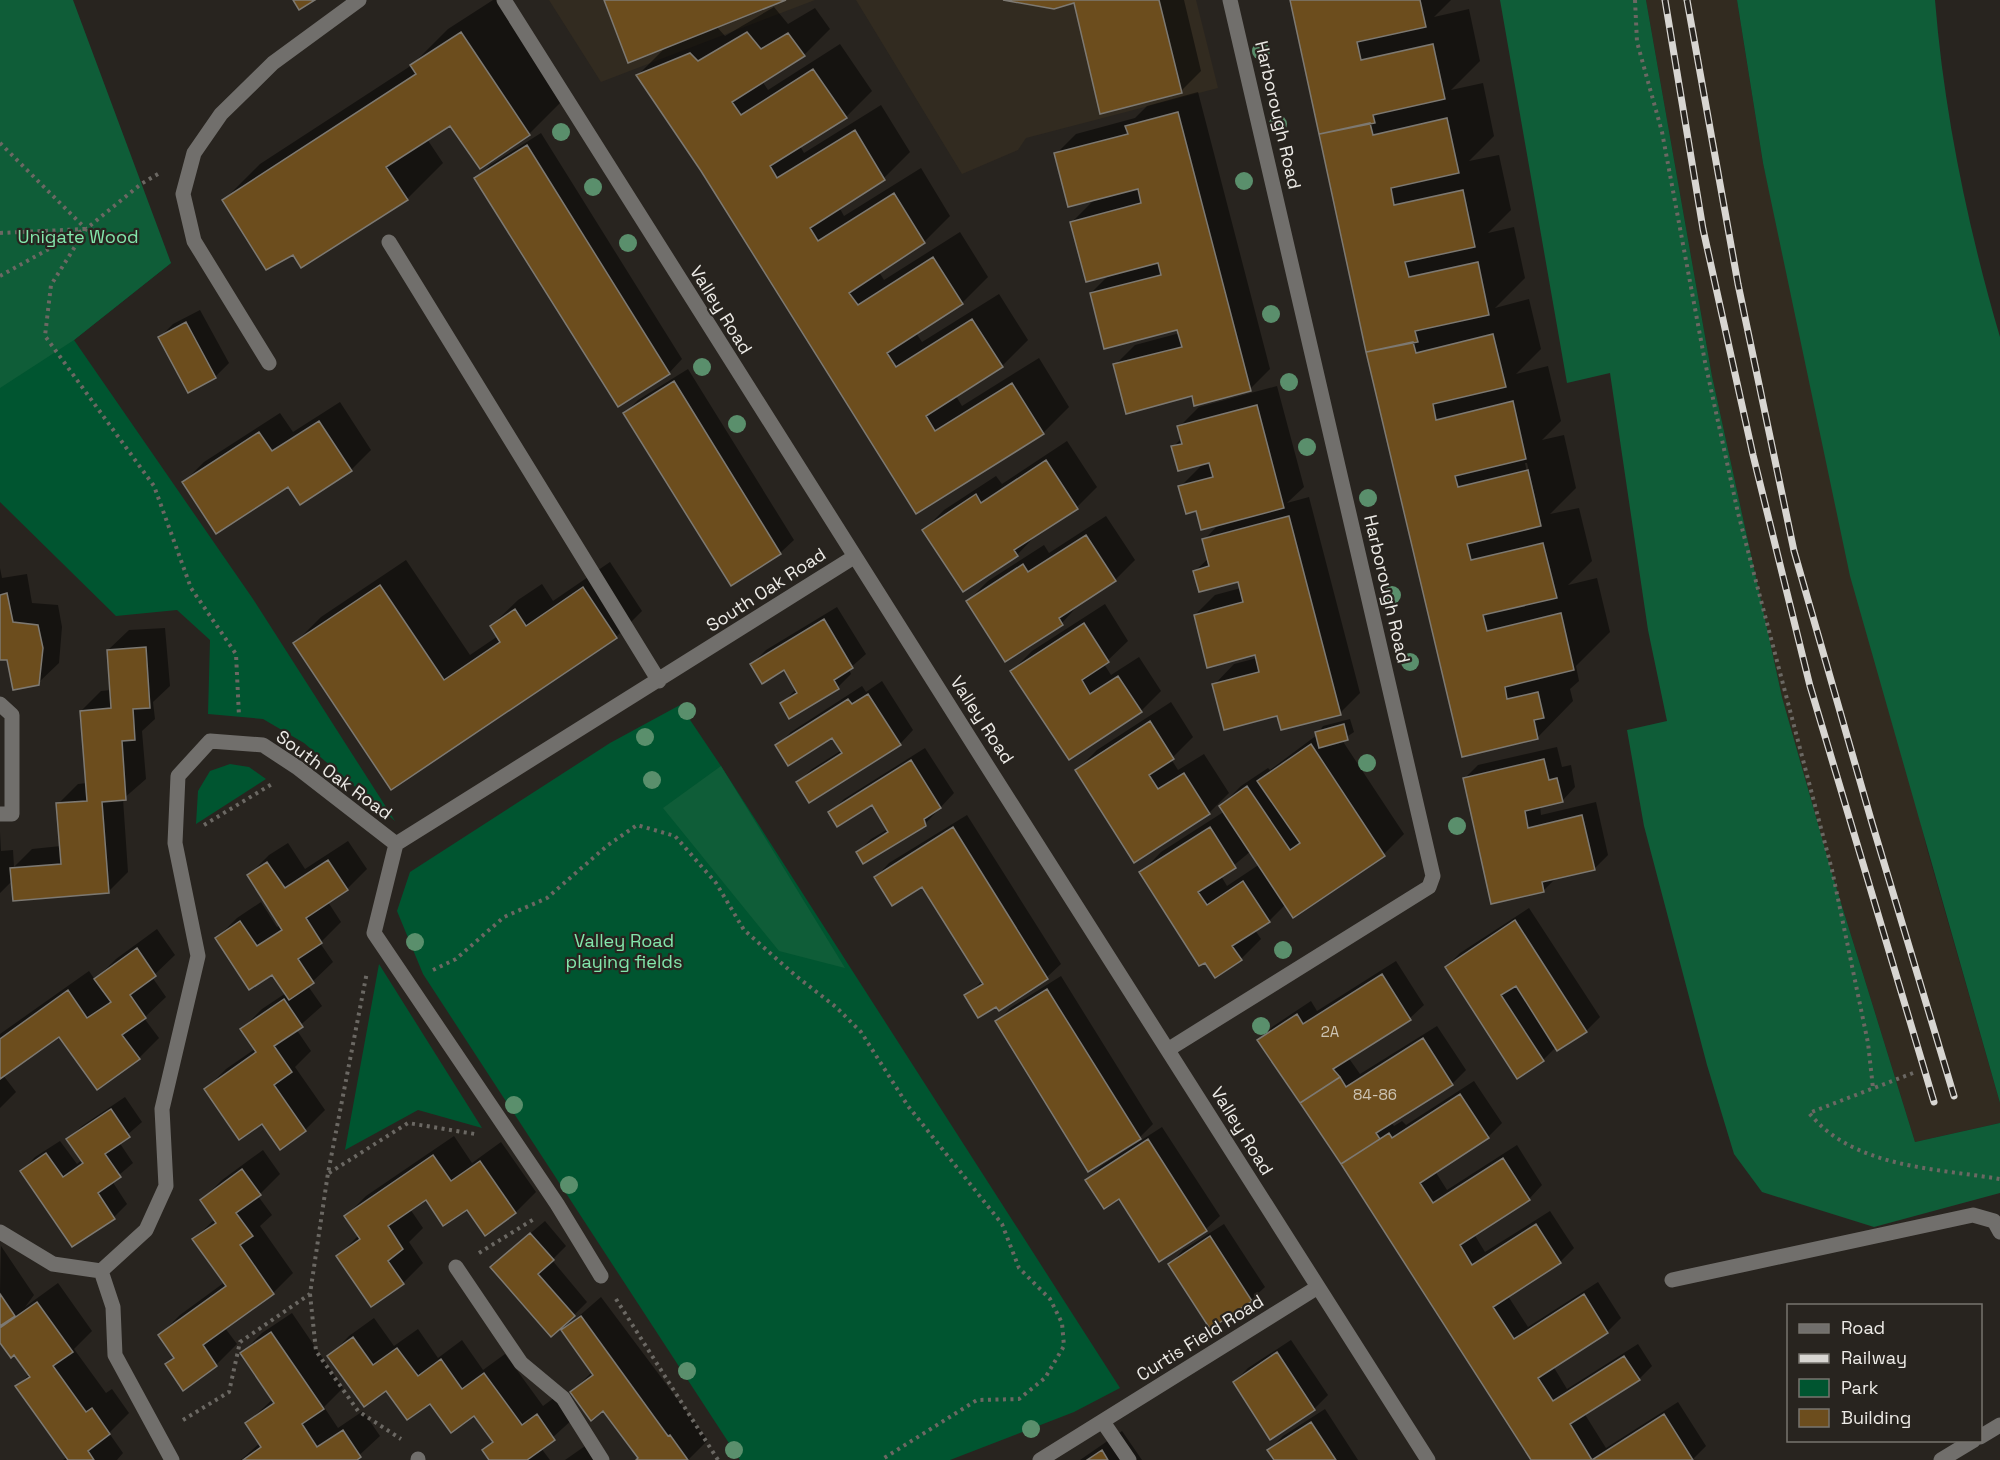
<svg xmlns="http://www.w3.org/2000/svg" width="2000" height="1460" viewBox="0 0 2000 1460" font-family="'Space Grotesk',sans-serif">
  <rect width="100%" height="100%" fill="#28241f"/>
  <path fill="#322b20" d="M549 0H815L601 82Z
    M856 0H1196L1218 88 1026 138 1018 150 962 174Z
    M1646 0H1737L1763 163 1927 849 2000 1103V1123L1915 1142 1833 877 1782 697 1712 376Z"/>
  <path fill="#005530" d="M0 0 171 263 74 340 253 599 395 821 304 743 263 719 208 714 210 640 177 610 116 616 0 502Z
    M680 705 721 766 1120 1388 1074 1412 950 1460H740L423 974 397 911 410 872 610 743Z
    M230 764 249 767 266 779 196 824 198 791 210 771Z
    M379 964 482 1128 418 1110 345 1150Z"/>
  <path fill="#0f5d38" d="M0 0H73L171 263 74 340 0 388Z
    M1500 0H1646L1712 376 1782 697 1833 877 1915 1142 2000 1123V1193L1874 1227 1762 1192 1734 1154 1707 1065 1644 826 1627 730 1667 721 1648 630 1610 373 1567 383Z
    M1737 0H1935C1944 113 1968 228 2000 337V1103L1850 576 1763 163Z
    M721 766 845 968 779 951 663 808Z"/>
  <path fill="#0007" fill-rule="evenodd" d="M493 0H500L565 98 529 134 450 124 427 139 443 163 407 199 293 253 224 200 260 164 412 65 448 29Z
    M605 0H782L716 26 725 36 774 7 788 24 815 8 830 29 804 55 762 81 768 90 840 44 872 91 846 117 800 146 804 153 881 105 910 152 884 178 839 207 844 216 921 168 950 216 924 242 879 272 884 280 960 232 988 277 962 303 916 333 922 342 999 294 1028 340 1002 366 956 396 962 406 1039 358 1069 407 1043 433 916 512 703 170 638 75 667 46Z
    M1012 0H1184L1201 71 1181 91 1075 1Z
    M1292 0H1451L1434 17 1469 9 1480 61 1451 90 1483 83 1494 136 1469 161 1499 155 1511 210 1488 233 1514 227 1525 278 1495 308 1529 299 1541 349 1516 374 1548 366 1561 421 1542 440 1564 435 1576 488 1550 514 1579 508 1592 561 1568 585 1597 578 1610 632 1576 666 1579 681 1570 689 1573 701 1537 738 1463 755ZM1525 463H1527L1536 501H1533Z
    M1198 92 1270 369 1250 389 1193 395 1115 365 1135 345 1180 333 1178 328 1091 293 1110 274 1072 222 1096 198 1056 154 1076 134 1135 118 1147 106Z
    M541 133 682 359 669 373 476 179 490 165Z
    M200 310 229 363 215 377 160 337 173 324Z
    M688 369 794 540 780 553 625 413 638 400Z
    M1277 386 1304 487 1287 503 1309 497 1360 693 1340 713 1278 714 1214 685 1234 664 1257 658 1256 654 1195 615 1215 595 1241 588 1239 581 1195 571 1209 558 1204 540 1219 524 1197 509 1180 487 1204 463 1173 447 1182 438 1179 427 1199 407Z
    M340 402 371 450 351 470 289 485 184 482 204 462 280 413 293 432Z
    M1067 441 1097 487 1077 507 1037 534 1017 555 964 590 924 530 944 510 996 476 1002 484Z
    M1106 516 1135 560 1115 580 1081 602 1062 623 968 601 988 581 1044 545 1049 553Z
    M406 560 470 655 498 636 491 626 518 600 542 584 553 601 610 562 642 611 616 637 392 788 295 643 321 617Z
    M0 568 2 578 27 574 32 603 58 605 62 627 59 663 38 683 8 659 0 658Z
    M1105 604 1128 641 1104 664 1111 675 1139 657 1161 691 1141 711 1012 671 1032 651Z
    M837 607 866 654 849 669 851 674 838 687 782 704 795 690 784 668 752 664 766 650Z
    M165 628 170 686 153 702 155 719 142 731 146 779 123 799 128 872 108 892 13 880 0 893V832L1 851 13 850 14 867 32 849 61 846 58 804 78 784 87 783 81 711 101 691 111 690 108 650 129 630Z
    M882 681 913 730 900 744 798 782 812 769 842 750 833 735 777 746 791 732 862 686 866 692Z
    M1171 702 1193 737 1171 759 1178 770 1204 754 1229 793 1209 813 1077 770 1097 750Z
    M1350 719 1354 732 1342 740 1404 834 1384 854 1286 904 1269 921 1255 930 1261 939 1241 959 1141 873 1161 852 1225 811 1221 806 1241 786 1268 768 1270 770 1317 735 1323 726ZM1251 851 1260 864 1227 886 1221 876Z
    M1557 747 1562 767 1571 765 1575 787 1562 801 1540 806 1541 815 1596 802 1608 855 1595 868 1557 877 1544 890 1464 779 1478 765Z
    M925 748 954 793 925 824 858 852 871 839 888 829 872 803 830 813 844 799Z
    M967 815 1061 964 1047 977 999 1009 996 1005 966 996 983 980 922 885 876 877 889 863Z
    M348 841 367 869 347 889 328 902 341 922 320 943 333 962 308 986 322 1006 296 1029 311 1051 295 1067 325 1110 305 1130 263 1122 206 1089 226 1069 255 1049 242 1029 262 1009 286 993 273 973 217 938 237 918 261 902 277 927 281 925 249 875 269 855 288 843 305 869Z
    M1529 908 1600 1017 1586 1031 1558 1049 1556 1047 1543 1060 1446 967 1460 953Z
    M157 929 175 955 152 977 166 997 144 1018 159 1038 139 1058 59 1035 3 1075 16 1092 0 1108V1034L89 971 95 980 116 959Z
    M1396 961 1424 1005 1410 1018 1348 1057 1360 1074 1437 1026 1466 1070 1452 1084 1391 1122 1394 1126 1402 1121 1406 1125 1474 1081 1502 1123 1488 1137 1435 1171 1447 1190 1517 1145 1542 1185 1529 1199 1474 1234 1485 1252 1550 1211 1574 1248 1560 1262 1508 1296 1528 1327 1598 1282 1621 1318 1607 1332 1553 1366 1567 1389 1638 1344 1652 1366 1639 1379 1584 1413 1606 1448 1678 1402 1706 1446 1692 1460H1533L1342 1163 1259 1041 1272 1027 1311 1001 1317 1011Z
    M1061 976 1153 1124 1140 1137 997 1022 1010 1008Z
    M125 1097 142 1122 119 1142 133 1163 112 1181 127 1204 114 1217 22 1171 35 1157 60 1141 77 1164 82 1160 68 1139 82 1126Z
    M1162 1127 1220 1216 1206 1229 1160 1260 1119 1197 1087 1180 1101 1166Z
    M454 1136 472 1163 501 1142 536 1192 516 1212 485 1234 468 1208 426 1198 410 1209 423 1228 409 1242 423 1263 403 1283 338 1256 359 1235 346 1216 366 1196Z
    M263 1150 280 1174 258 1196 272 1215 260 1226 293 1273 273 1293 225 1328 237 1344 216 1365 184 1389 167 1364 175 1356 160 1335 180 1315 225 1282 194 1239 215 1219 202 1200 222 1180Z
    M545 1221 566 1246 552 1260 587 1302 574 1315 506 1254Z
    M1224 1224 1265 1287 1251 1300 1170 1264 1183 1250Z
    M1 1246 34 1295 25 1307 58 1283 92 1331 74 1349 106 1393 112 1389 129 1413 109 1433 123 1453 117 1460H63L67 1457 17 1386 30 1374 15 1353 0 1340V1329L8 1320 0 1324V1297L10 1313H14L0 1292Z
    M601 1297 708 1440 688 1460H636L639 1457 604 1409 572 1392 592 1372 563 1330Z
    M292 1313 343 1388 324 1407 338 1428 363 1411 380 1436 354 1460H241L260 1443 247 1423 273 1399 242 1353 262 1333Z
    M374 1318 394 1346 418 1329 438 1358 462 1340 483 1370 505 1354 543 1406 558 1395 574 1418 541 1448 550 1460H491L484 1450 494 1440 474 1413 387 1389 329 1357 349 1336Z
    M1291 1340 1328 1395 1314 1409 1271 1437 1234 1382 1248 1368Z
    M1325 1409 1358 1460H1276L1269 1450 1283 1436Z
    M1122 1431 1142 1460H1080Z
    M588 1444 600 1460H565Z"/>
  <path fill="#6c4d1d" stroke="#7d7972" stroke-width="1.5" d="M293 0H315L299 10Z
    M604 0H786L628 63Z
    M1003 0H1159L1182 93 1100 114 1074 3 1054 9Z
    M1290 0H1420L1426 27 1357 42 1361 60 1433 44 1445 99 1373 115 1375 123 1319 134Z
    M461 32 530 135 480 169 450 126 386 167 408 200 301 268 293 255 266 270 222 200 416 74 410 65Z
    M747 32 761 49 788 33 805 56 732 102 741 115 813 69 847 118 770 166 777 178 855 130 885 180 810 228 818 241 894 193 925 243 849 293 858 305 933 257 963 304 887 353 896 367 972 319 1003 367 926 416 935 431 1012 383 1044 434 916 514 701 171 636 75 690 53 698 61Z
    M1178 112 1251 391 1194 406 1192 396 1126 414 1113 364 1182 347 1177 330 1104 349 1090 293 1161 275 1158 263 1086 282 1070 222 1141 203 1138 189 1068 207 1054 153 1128 134 1125 126Z
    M1447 118 1459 173 1391 188 1394 205 1463 190 1475 247 1405 262 1409 277 1478 262 1489 315 1415 331 1418 342 1366 352 1319 134 1370 123 1373 135Z
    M527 145 670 374 618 407 474 178Z
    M186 322 216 378 188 393 158 337Z
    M1493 334 1506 387 1433 404 1436 420 1513 401 1526 459 1455 476 1458 487 1528 470 1541 526 1467 544 1471 560 1543 543 1557 598 1483 615 1487 631 1561 613 1574 670 1505 687 1507 699 1538 692 1544 718 1534 720 1538 739 1462 757 1366 352 1413 342 1416 353Z
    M674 381 781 554 731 586 623 413Z
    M1257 405 1284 508 1201 530 1196 511 1186 514 1178 486 1213 477 1209 463 1178 471 1171 446 1182 444 1177 426Z
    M319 421 352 471 300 505 288 487 216 534 182 482 259 432 272 451Z
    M1046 460 1078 509 1014 550 1018 556 963 592 922 530 976 494 981 503Z
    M1289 516 1341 715 1281 730 1277 716 1224 730 1212 684 1259 672 1255 655 1207 668 1194 615 1243 602 1238 582 1199 592 1193 571 1209 566 1202 539Z
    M1086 535 1116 581 1059 618 1063 625 1005 662 966 601 1023 564 1028 572Z
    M380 585 444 680 500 642 490 626 515 609 526 626 583 587 617 638 391 790 293 643Z
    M7 593 13 622 38 625 43 648 39 685 13 690 7 660H0V595Z
    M824 619 853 668 834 680 839 689 789 719 780 703 797 693 784 670 762 684 750 664Z
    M1084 623 1109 662 1082 680 1090 694 1118 676 1142 712 1069 760 1010 671Z
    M146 647 150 708 133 709 135 740 122 741 126 800 102 802 109 893 13 901 10 868 61 864 56 803 87 801 80 711 111 708 107 650Z
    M868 694 901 745 809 803 796 782 842 753 832 738 788 766 775 745 848 699 852 704Z
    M1150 721 1174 759 1149 775 1158 789 1184 773 1210 814 1134 863 1075 770Z
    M1344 724 1348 740 1319 748 1315 732Z
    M1311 744 1385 856 1293 918 1219 806 1247 786 1290 850 1300 843 1257 781Z
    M1544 759 1549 780 1557 778 1563 802 1525 811 1528 828 1582 815 1595 870 1542 882 1544 892 1491 904 1463 778Z
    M911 760 941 808 924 819 926 826 863 864 856 852 888 832 872 805 837 827 828 812Z
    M953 827 1048 979 999 1011 996 1007 978 1018 964 995 983 984 922 887 892 906 874 877Z
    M1210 827 1236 868 1198 892 1207 905 1243 881 1270 922 1232 946 1242 960 1215 978 1205 963 1199 966 1139 872Z
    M328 860 348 890 306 918 322 943 298 959 314 983 289 1000 272 975 249 990 215 938 240 921 257 946 282 930 247 875 267 862 285 888Z
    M1515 920 1587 1032 1557 1051 1516 986 1501 995 1544 1061 1517 1079 1445 967Z
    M137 948 156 976 130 995 146 1018 122 1035 140 1059 97 1090 59 1037 0 1079V1039L68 990 87 1018 111 1002 94 979Z
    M1382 974 1411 1020 1333 1069 1340 1077 1300 1103 1257 1040 1297 1014 1303 1024Z
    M1047 989 1141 1139 1088 1172 995 1021Z
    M284 999 303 1027 274 1046 292 1072 274 1085 306 1131 280 1150 262 1124 239 1140 204 1089 256 1052 240 1029Z
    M1423 1038 1453 1085 1376 1133 1380 1139 1341 1164 1300 1103 1340 1077 1346 1087Z
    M1460 1094 1489 1138 1420 1183 1433 1203 1503 1158 1530 1200 1460 1245 1472 1265 1536 1224 1561 1263 1493 1307 1514 1339 1584 1294 1608 1333 1538 1378 1553 1401 1624 1356 1640 1380 1570 1424 1592 1460 1664 1414 1693 1460H1531L1341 1164 1389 1133 1392 1138Z
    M111 1109 130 1137 105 1154 121 1177 98 1193 115 1219 72 1247 20 1171 46 1153 63 1177 83 1163 66 1139Z
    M1148 1139 1207 1231 1159 1262 1119 1199 1104 1209 1085 1180Z
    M433 1155 451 1181 480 1161 516 1213 485 1236 467 1210 443 1226 426 1200 388 1226 403 1249 388 1261 404 1284 371 1307 336 1256 360 1239 344 1216Z
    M242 1169 261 1195 236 1213 253 1236 240 1245 274 1294 203 1345 217 1366 183 1391 165 1364 174 1358 158 1335 226 1286 192 1239 216 1223 200 1200Z
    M530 1233 554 1260 538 1274 575 1316 551 1337 490 1267Z
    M1210 1236 1252 1301 1210 1329 1168 1264Z
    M0 1294 15 1316 0 1326Z
    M37 1302 73 1352 53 1366 86 1412 92 1408 110 1434 88 1451 94 1460H68L15 1386 30 1377 14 1355 11 1358 0 1343V1328Z
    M581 1316 668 1436 670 1435 688 1460H636L638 1458 603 1411 591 1421 570 1392 593 1375 561 1330Z
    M271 1332 324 1409 302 1424 317 1447 343 1430 361 1457 357 1460H243L261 1447 245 1423 274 1403 240 1353Z
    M353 1337 373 1365 397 1348 418 1376 441 1359 462 1389 484 1373 522 1425 537 1414 555 1440 527 1460H489L482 1450 493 1442 474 1416 451 1433 430 1404 407 1420 386 1391 364 1407 327 1356Z
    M1277 1352 1315 1410 1270 1440 1233 1382Z
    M1311 1422 1336 1460H1274L1267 1450Z
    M1102 1450 1108 1460H1087Z"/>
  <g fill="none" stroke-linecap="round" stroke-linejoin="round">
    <path stroke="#6b6863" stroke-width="4" stroke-dasharray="3 4.5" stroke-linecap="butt" d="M1635 0 1637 42 1662 132 1705 362 1738 513 1832 870 1868 1043 1873 1088
      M0 143 86 229
      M158 174 141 184 86 229 51 285 45 336 154 486 191 588 236 654 239 716
      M0 233 85 229
      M0 276 85 229
      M204 825 272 784
      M433 970 456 959 504 917 547 898 608 845 637 825 675 836 716 883 744 930 796 976 836 1007 861 1032 908 1106 1002 1224 1019 1268 1050 1299 1062 1323 1064 1346 1045 1378 1019 1399 977 1400 881 1460
      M1913 1073 1809 1113C1854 1168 1934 1168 2000 1179
      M329 1173 408 1123 475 1134
      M479 1253 534 1219
      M310 1294 316 1351 358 1411 401 1439
      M616 1299 718 1460
      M183 1420 229 1392 240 1342 310 1294 328 1173 367 972"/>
    <path stroke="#716f6c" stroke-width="15" d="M504 0C811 488 1118 974 1428 1460
      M389 242 659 681
      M269 363 194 241 183 194 194 153 221 114 273 63 359 0
      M0 704 12 715V814H0
      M396 844 374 933 557 1204 601 1276
      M1169 1049 1429 887 1433 876 1230 0
      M0 1232 53 1264 101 1271 146 1230 166 1186 162 1109 198 956 175 843 178 776 210 741 263 745 298 768 396 844 854 557
      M456 1267 521 1363 563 1398 602 1460
      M101 1271 113 1307 115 1355 172 1460
      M1672 1280 1973 1215 1994 1221 2000 1232
      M1103 1422 1129 1460
      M1980 1437 2000 1425
      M418 1459V1460
      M1040 1460 1318 1287
      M1941 1460 1974 1440"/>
    <g stroke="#d8d6d2" stroke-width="7">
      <path id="rail" d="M1665 0 1703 229 1753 455 1810 686 1934 1102
        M1687 0 1738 284 1794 551 1872 823 1954 1096"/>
    </g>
    <use href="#rail" stroke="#28241f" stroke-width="4.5" stroke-dasharray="14" stroke-linecap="butt"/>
  </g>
  <g fill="#5a8f6c">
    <circle cx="1261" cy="51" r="9"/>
    <circle cx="1278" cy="124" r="9"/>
    <circle cx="561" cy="132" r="9"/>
    <circle cx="1244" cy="181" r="9"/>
    <circle cx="593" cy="187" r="9"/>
    <circle cx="628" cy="243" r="9"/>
    <circle cx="1271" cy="314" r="9"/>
    <circle cx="702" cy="367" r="9"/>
    <circle cx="1289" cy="382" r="9"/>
    <circle cx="737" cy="424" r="9"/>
    <circle cx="1307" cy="447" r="9"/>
    <circle cx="1368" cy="498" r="9"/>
    <circle cx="1392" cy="595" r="9"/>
    <circle cx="1410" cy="662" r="9"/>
    <circle cx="687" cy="711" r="9"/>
    <circle cx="645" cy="737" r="9"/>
    <circle cx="1367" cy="763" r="9"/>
    <circle cx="652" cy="780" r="9"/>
    <circle cx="1457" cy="826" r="9"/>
    <circle cx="415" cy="942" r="9"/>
    <circle cx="1283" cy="950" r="9"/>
    <circle cx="1261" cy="1026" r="9"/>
    <circle cx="514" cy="1105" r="9"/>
    <circle cx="569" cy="1185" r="9"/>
    <circle cx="687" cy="1371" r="9"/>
    <circle cx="1031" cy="1429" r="9"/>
    <circle cx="734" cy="1450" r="9"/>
  </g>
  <g text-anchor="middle" stroke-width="4.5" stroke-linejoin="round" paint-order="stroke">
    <g font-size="15" fill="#cdc4b4">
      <text x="1330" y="1037">2A</text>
      <text x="1375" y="1100">84-86</text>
    </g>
    <g font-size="18" fill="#edebe7" stroke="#28241f">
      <text transform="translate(1278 115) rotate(77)" y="6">Harborough Road</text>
      <text transform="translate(721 310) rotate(58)" y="6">Valley Road</text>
      <text transform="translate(1387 589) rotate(77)" y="6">Harborough Road</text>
      <text transform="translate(766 590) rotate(-33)" y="6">South Oak Road</text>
      <text transform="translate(982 720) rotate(57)" y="6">Valley Road</text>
      <text transform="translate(334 775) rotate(36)" y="6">South Oak Road</text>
      <text transform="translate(1242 1131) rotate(58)" y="6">Valley Road</text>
      <text transform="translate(1200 1338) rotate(-32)" y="6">Curtis Field Road</text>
    </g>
    <g font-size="18" fill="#83e6ab" stroke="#28241f">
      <text x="78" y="243">Unigate Wood</text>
      <text x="624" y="947">Valley Road<tspan x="624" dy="21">playing fields</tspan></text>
    </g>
  </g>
  <rect x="1787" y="1304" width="195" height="138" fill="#28241f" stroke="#77746f" stroke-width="1.5"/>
  <rect x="1799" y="1324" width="30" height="9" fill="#716f6c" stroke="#77746f" stroke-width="1.5"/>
  <text x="1841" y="1334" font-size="18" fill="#edebe7">Road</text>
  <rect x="1799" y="1354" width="30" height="9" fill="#d8d6d2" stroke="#77746f" stroke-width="1.5"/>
  <text x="1841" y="1364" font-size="18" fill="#edebe7">Railway</text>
  <rect x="1799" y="1379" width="30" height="18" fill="#005530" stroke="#77746f" stroke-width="1.5"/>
  <text x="1841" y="1394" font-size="18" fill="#edebe7">Park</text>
  <rect x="1799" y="1409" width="30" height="18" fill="#6c4d1d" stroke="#77746f" stroke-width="1.5"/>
  <text x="1841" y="1424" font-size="18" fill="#edebe7">Building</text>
</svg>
